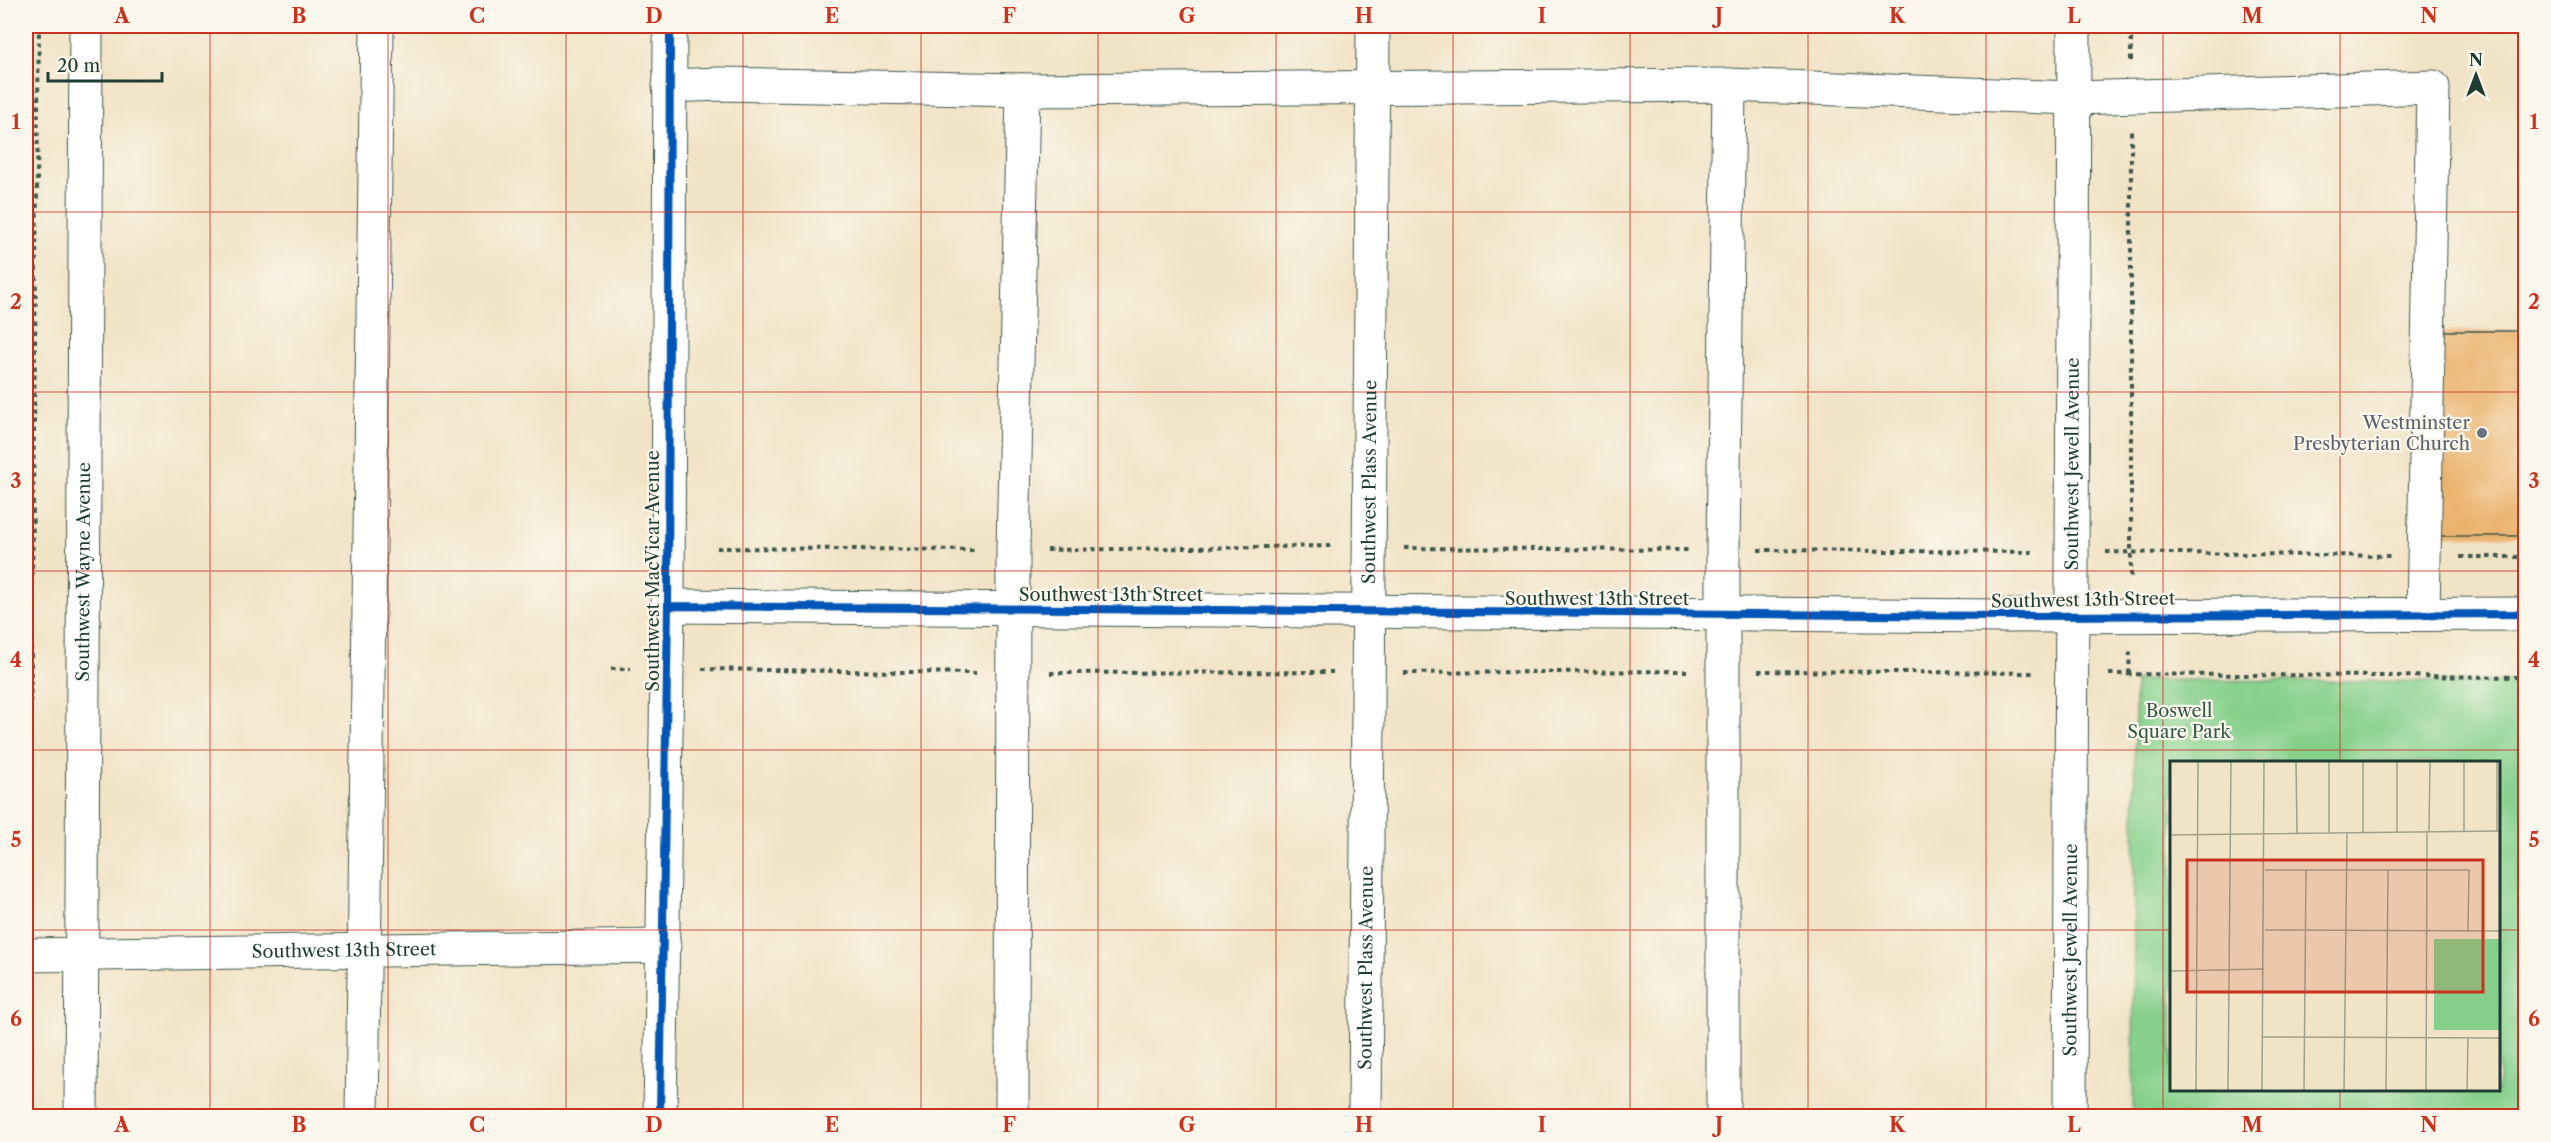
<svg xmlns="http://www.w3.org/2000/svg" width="2551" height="1142" viewBox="0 0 2551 1142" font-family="'Libre Caslon Text',serif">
  <rect width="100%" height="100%" fill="#fbf7ec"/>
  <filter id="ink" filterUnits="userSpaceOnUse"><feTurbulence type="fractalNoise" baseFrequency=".0167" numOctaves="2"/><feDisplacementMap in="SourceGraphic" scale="12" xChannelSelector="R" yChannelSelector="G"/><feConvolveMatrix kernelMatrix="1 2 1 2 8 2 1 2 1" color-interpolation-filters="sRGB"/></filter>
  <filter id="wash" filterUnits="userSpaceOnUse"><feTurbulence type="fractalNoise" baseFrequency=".008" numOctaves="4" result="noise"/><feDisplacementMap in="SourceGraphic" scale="24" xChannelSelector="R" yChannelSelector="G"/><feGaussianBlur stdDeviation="1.35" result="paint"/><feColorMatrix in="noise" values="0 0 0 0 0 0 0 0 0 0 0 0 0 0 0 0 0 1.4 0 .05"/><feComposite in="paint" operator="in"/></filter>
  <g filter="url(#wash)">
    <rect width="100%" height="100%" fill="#f1e3c6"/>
    <path fill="#86d08c" stroke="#528660" stroke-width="1.5" fill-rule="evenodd" d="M2135 680 2525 682V1116H2133ZM2172 762H2498V1090H2172Z"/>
    <g id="blocks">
      <path fill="#eab26d" d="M2439 331H2526V536H2439Z"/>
    </g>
  </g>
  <g filter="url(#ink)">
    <use href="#blocks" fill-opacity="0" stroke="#3e564a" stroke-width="1.5"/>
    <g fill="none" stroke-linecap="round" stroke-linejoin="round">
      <g stroke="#3e564a" stroke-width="35">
        <g id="minor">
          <path d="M669 86 720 84 1023 90 1729 85 2074 98 2433 87 2423 614"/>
          <path d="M668 606 2007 616 2526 614"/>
          <path id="s1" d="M26 955 664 946"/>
          <path id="s2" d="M81 1116 86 26"/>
          <path d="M362 1116 377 26"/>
          <path d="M660 1116 668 606 670 26"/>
          <path d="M1012 1116 1013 550 1023 90"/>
          <path id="s3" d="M1365 1116 1373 26"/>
          <path d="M1723 1116V550L1729 85"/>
          <path id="s4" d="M2070 1116 2074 26"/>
        </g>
      </g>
      <path stroke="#3e564a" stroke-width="4" stroke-dasharray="4.5 4.5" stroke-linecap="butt" d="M2131 61V26
        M2131 131V580
        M717 548 977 550
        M1404 548 1688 550
        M1047 550 1334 546
        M1758 550 2036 552
        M2106 552 2390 556
        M2460 557H2526
        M611 669H631
        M702 669 976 673
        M1758 671 2035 673
        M1050 673 1333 672
        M1404 673 1687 671
        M2109 674 2526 677
        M2129 674 2130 650
        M31 919 29 818 39 26
        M31 1116 32 989"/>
      <use href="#minor" stroke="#fff" stroke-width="33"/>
      <g stroke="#fbf7ec" stroke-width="11">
        <path id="cycleway" d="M668 606 2007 616 2526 614
          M660 1116 668 606 670 26"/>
      </g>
      <use href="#cycleway" stroke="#0057b8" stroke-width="8"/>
    </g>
  </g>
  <path fill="none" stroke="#c8321e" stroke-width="1.5" stroke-opacity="0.55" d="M210 26V1116M388 26V1116M566 26V1116M743 26V1116M921 26V1116M1098 26V1116M1276 26V1116M1453 26V1116M1630 26V1116M1808 26V1116M1986 26V1116M2163 26V1116M2340 26V762M26 212H2526M26 392H2526M26 571H2526M26 750H2526M26 930H2172M2498 930H2526M2340 1090V1116"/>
  <circle fill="#6b7280" stroke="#fbf7ec" stroke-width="2" cx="2482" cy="433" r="6"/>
  <g text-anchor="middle" stroke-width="4.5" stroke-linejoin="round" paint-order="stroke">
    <g font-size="18" fill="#5b616d" stroke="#fbf7ec" text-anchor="end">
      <text x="2470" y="429">Westminster<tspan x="2470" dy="21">Presbyterian Church</tspan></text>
    </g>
    <g font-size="18" fill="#1f3d34" stroke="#fbf7ec">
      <text dy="6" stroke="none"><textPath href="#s4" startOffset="652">Southwest Jewell Avenue</textPath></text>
      <text dy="6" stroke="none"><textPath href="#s3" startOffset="634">Southwest Plass Avenue</textPath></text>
      <text dy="6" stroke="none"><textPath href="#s2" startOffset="544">Southwest Wayne Avenue</textPath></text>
      <text transform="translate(653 571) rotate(-90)" y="6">Southwest MacVicar Avenue</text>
      <text x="1111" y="601">Southwest 13th Street</text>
      <text x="1597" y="605">Southwest 13th Street</text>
      <text transform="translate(2083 600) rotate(-1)" y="6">Southwest 13th Street</text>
      <text dy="6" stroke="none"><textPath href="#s4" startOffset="166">Southwest Jewell Avenue</textPath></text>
      <text dy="6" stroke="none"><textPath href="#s1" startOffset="318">Southwest 13th Street</textPath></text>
      <text dy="6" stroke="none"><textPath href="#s3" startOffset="148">Southwest Plass Avenue</textPath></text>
    </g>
    <g font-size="18" fill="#345a46" stroke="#fbf7ec">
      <text x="2179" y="717">Boswell<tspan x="2179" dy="21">Square Park</tspan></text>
    </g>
  </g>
  <g transform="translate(2170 761)">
    <rect width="330" height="330" fill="#f1e3c6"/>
    <path d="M264 178H330V269H264Z" fill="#86d08c"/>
    <path fill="none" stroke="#9da18c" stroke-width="1.5" d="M126 0 127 72M159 0V72M294 0V71M327 0V70M193 71V0M227 71V0M259 71 260 0M0 74 330 70M95 109H299L298 170M95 169 330 170M0 210 94 208M93 276 330 277M26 330 28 0M58 330 61 0M92 330 94 0M134 330 136 109M174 330 177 72M216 330 218 109M256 330 257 71M297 330 298 277"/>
    <path fill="#c8321e" fill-opacity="0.15" stroke="#c8321e" stroke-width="3" d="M17 99H313V231H17Z"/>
    <rect width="330" height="330" fill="none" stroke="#1f3d34" stroke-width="3"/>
  </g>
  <rect width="2551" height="1142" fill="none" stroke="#fbf7ec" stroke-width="66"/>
  <g transform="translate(2476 75)" stroke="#fbf7ec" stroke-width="4.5" paint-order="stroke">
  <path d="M0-4.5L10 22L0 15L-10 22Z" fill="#1f3d34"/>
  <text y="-9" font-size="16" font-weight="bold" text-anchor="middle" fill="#1f3d34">N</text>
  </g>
  <path d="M48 72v9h114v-9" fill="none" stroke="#1f3d34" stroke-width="3"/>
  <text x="57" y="72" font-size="18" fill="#1f3d34" stroke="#fbf7ec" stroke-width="4.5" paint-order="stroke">20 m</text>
  <rect x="33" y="33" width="2485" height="1076" fill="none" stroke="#c8321e" stroke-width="2"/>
  <g font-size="20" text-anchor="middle" font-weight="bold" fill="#c8321e">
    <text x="122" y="23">A</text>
    <text x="299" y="23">B</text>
    <text x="477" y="23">C</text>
    <text x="654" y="23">D</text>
    <text x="832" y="23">E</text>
    <text x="1009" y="23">F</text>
    <text x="1187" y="23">G</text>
    <text x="1364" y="23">H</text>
    <text x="1542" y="23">I</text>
    <text x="1719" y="23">J</text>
    <text x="1897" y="23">K</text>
    <text x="2074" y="23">L</text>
    <text x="2252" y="23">M</text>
    <text x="2429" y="23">N</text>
    <text x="16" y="129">1</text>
    <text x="2534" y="129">1</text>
    <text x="16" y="309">2</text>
    <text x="2534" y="309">2</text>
    <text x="16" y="488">3</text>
    <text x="2534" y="488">3</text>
    <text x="16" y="667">4</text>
    <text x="2534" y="667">4</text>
    <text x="16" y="847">5</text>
    <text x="2534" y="847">5</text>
    <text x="16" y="1026">6</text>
    <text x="2534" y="1026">6</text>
    <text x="122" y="1132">A</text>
    <text x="299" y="1132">B</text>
    <text x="477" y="1132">C</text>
    <text x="654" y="1132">D</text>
    <text x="832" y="1132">E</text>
    <text x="1009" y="1132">F</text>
    <text x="1187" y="1132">G</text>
    <text x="1364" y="1132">H</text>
    <text x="1542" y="1132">I</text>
    <text x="1719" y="1132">J</text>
    <text x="1897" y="1132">K</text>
    <text x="2074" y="1132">L</text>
    <text x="2252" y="1132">M</text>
    <text x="2429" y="1132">N</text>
  </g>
</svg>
